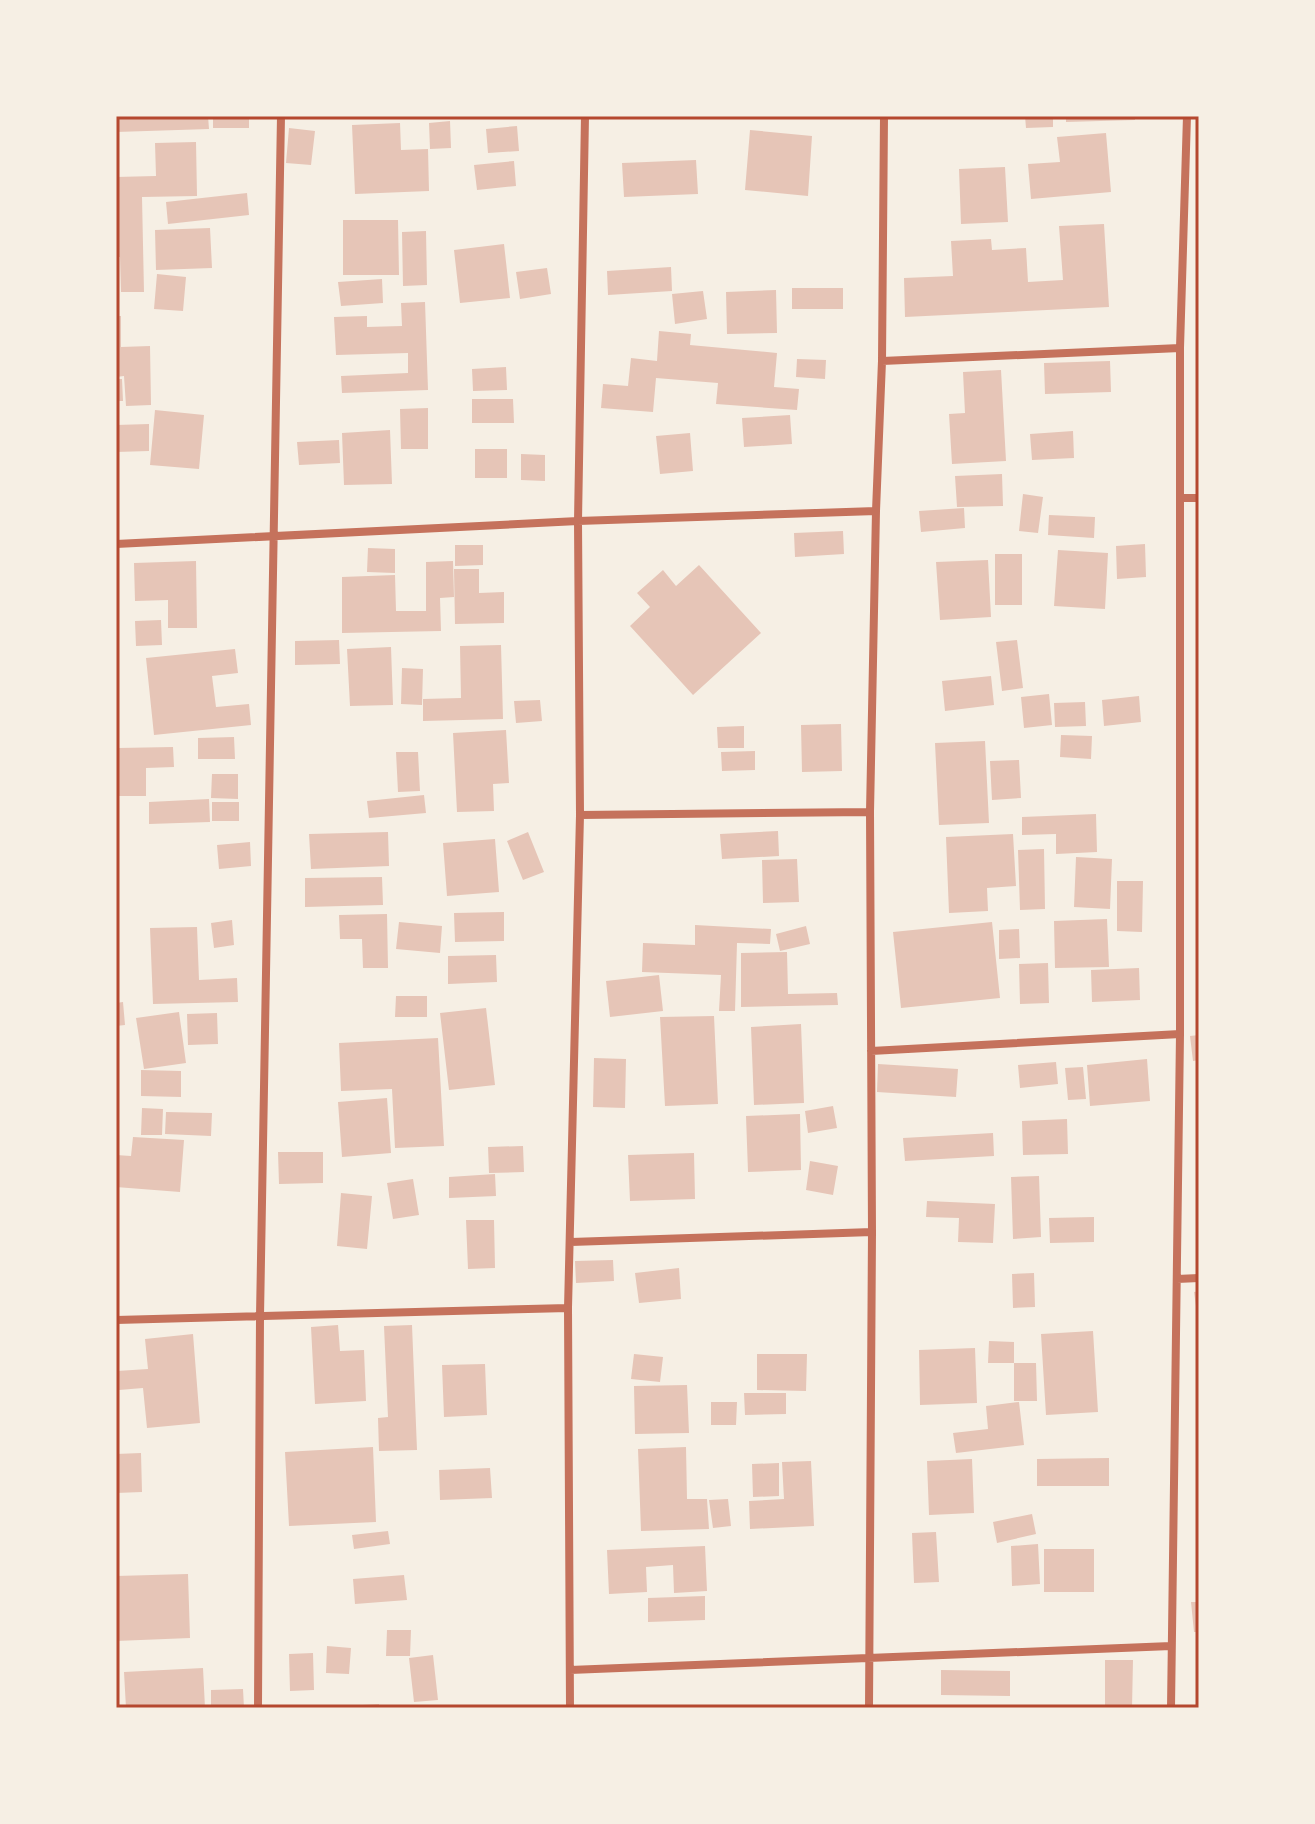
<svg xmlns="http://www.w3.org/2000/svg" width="1315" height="1824" viewBox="0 0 1315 1824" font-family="Bitter,serif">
  <rect width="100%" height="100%" fill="#f6efe4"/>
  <path fill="#e6c5b7" d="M116 116H208L209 129 116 132Z
    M213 116H249V128H213Z
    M1025 116H1053V127L1026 128Z
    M1066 116H1135V120L1066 122Z
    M450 121 451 148 430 149 429 123Z
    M400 123 401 150 428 149 429 191 355 194 352 125Z
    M517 126 519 151 488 153 486 129Z
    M289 128 315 131 311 165 286 163Z
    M750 130 812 136 808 196 745 190Z
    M1106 133 1111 192 1031 199 1028 164 1060 162 1057 137Z
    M196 142 197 196 142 197 144 292H121L120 257H116V177L156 176 155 143Z
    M696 160 698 194 624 197 622 163Z
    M514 161 516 186 477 190 474 165Z
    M1005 167 1008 222 961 224 959 169Z
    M247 193 249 215 168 224 166 202Z
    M343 220H398L399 275H343Z
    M1104 224 1109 307 905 317 904 278 953 276 951 241 991 239 992 250 1026 248 1028 282 1063 280 1059 226Z
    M210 228 212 268 156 270 155 230Z
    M426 231 427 285 403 286 402 232Z
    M504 244 510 298 460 303 454 250Z
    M671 267 672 291 608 295 607 271Z
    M547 268 551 294 520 299 516 272Z
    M157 274 186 277 183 311 154 309Z
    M382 279 383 303 341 306 338 282Z
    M792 288H843V309H792Z
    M776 290 777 333 727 334 726 292Z
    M703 291 707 319 675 324 672 294Z
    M425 302 428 390 342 393 341 376 408 373V353L336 355 334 317 367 316V327L402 326 401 303Z
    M116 316H121V347L150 346 151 405 126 406 124 376 116 377Z
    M659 331 691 334 690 345 777 353 774 387 799 389 797 410 716 404 718 383 656 378 653 412 601 408 603 384 628 386 631 358 657 361Z
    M797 359 826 360 825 379 796 377Z
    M1110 361 1111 392 1045 394 1044 363Z
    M506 367 507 390 473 391 472 369Z
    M1001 370 1006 461 952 464 949 414 965 413 963 372Z
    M116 379H122L123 401H116Z
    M472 399H513L514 423H472Z
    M428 408V449H401L400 409Z
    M155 410 204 415 199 469 150 465Z
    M790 415 792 444 744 447 742 418Z
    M149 424V451L116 452V425Z
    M390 430 392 484 344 485 342 433Z
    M1073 431 1074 458 1032 460 1030 434Z
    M690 433 693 471 660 474 656 436Z
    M339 440 340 463 299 465 297 442Z
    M475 449H507V478H475Z
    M521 454 545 455V481L521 480Z
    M1002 474 1003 506 957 507 955 476Z
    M1023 494 1043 497 1038 533 1019 531Z
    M964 508 965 528 921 532 919 511Z
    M1049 515 1095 517 1094 538 1048 535Z
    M843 531 844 554 795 557 794 533Z
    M1145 544 1146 577 1117 579 1116 546Z
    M455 545H483V565L455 566Z
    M368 548 395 549V573L367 572Z
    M1058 550 1108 553 1105 609 1054 606Z
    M995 554H1022V605H995Z
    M988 560 991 617 940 620 936 562Z
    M196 561 197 628H168V600L135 601 134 563Z
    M453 561 454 597 440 598 441 631 342 633V577L395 575 396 611H426V562Z
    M699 565 761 633 693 695 630 626 650 607 637 593 663 570 676 586Z
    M454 569H479V593L504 592V623L455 624Z
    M161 620 162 645 136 646 135 621Z
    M339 640 340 664 295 665V641Z
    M1017 640 1023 688 1002 691 996 642Z
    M501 645 503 719 423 721V699L461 698 460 646Z
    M391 647 393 705 350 706 347 649Z
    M235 649 238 673 212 676 216 707 249 704 251 725 154 735 146 658Z
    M402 668 423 669 422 705 401 704Z
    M991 676 994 705 945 711 942 681Z
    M1049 694 1052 725 1024 728 1021 697Z
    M1139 696 1141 722 1104 726 1102 700Z
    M540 700 542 721 516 723 514 701Z
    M1085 702 1086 726 1055 727 1054 703Z
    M841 724 842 771 802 772 801 725Z
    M744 726V748H718L717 727Z
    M506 730 509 783 493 784 494 811 457 812 453 733Z
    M1061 735 1092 736 1091 759 1060 757Z
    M234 737 235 759H198V738Z
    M985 741 989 823 939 825 935 743Z
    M173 747 174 767 146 768V796H119L118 748Z
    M755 751V770L722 771 721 752Z
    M396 752H418L420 791 398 792Z
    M1019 760 1021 798 992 800 990 761Z
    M212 774H238V799L211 798Z
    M424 795 426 813 369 818 367 801Z
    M209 799 210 822 149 824V802Z
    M212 802H239V821H212Z
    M1096 814 1097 852 1056 854V834L1022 835V817Z
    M778 831 779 856 722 859 720 834Z
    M388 832 389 866 311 869 309 834Z
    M528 832 544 872 523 880 507 841Z
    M1013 834 1016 886 987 888 988 911 949 913 946 837Z
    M495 839 499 892 447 896 443 843Z
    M250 842 251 866 219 869 217 845Z
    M1044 849 1045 909 1020 910 1018 850Z
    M1076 857 1112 859 1110 909 1074 907Z
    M797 859 799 902 763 903 762 860Z
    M382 877 383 905 305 907V878Z
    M1117 881H1143L1142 932 1117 931Z
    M504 912V941L455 942 454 913Z
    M387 914 388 968H363L362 939H340L339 915Z
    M1107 919 1109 967 1055 968 1054 921Z
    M232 920 234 945 214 948 211 923Z
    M399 922 442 926 440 953 396 949Z
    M992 922 1000 998 901 1008 893 932Z
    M695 925 771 929 770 944 737 943 735 1011H719L721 975 642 972 643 943 695 945Z
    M806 926 810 944 780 951 776 934Z
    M197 927 199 980 237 978 238 1002 153 1004 150 928Z
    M1019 929 1020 958 999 959V930Z
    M787 952 788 994 837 993 838 1005 741 1007V953Z
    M496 955 497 982 448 984V956Z
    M1048 963 1049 1003 1020 1004 1019 964Z
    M1139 968 1140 1000 1092 1002 1091 970Z
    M659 975 663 1011 610 1017 606 981Z
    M396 996H427V1017H395Z
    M123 1002 125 1025 116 1026V1003Z
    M486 1008 495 1085 449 1090 440 1013Z
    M179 1012 186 1063 144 1069 136 1018Z
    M217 1013 218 1044 188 1045 187 1014Z
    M714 1016 718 1104 665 1106 660 1017Z
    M801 1024 804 1103 754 1105 751 1027Z
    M1199 1035V1060L1193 1061 1190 1036Z
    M438 1038 444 1146 395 1148 392 1089 341 1091 339 1043Z
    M594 1058 626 1059 625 1108 593 1107Z
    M1147 1059 1150 1101 1090 1106 1087 1065Z
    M1056 1062 1058 1084 1020 1088 1018 1065Z
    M878 1064 958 1069 956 1097 877 1092Z
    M1083 1067 1086 1099 1068 1100 1065 1068Z
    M141 1070 181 1071V1097L141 1096Z
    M387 1098 391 1153 342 1157 338 1102Z
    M833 1106 837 1128 808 1133 805 1111Z
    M142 1108 163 1109 162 1135H141Z
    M166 1112 212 1113 211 1136 165 1134Z
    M800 1114 801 1170 748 1172 746 1116Z
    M1067 1119 1068 1154 1023 1155 1022 1121Z
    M993 1133 994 1156 905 1161 903 1138Z
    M133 1137 184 1140 180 1192 116 1187V1155L131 1156Z
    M523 1146 524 1172 489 1173 488 1147Z
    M278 1152H323V1183L279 1184Z
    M694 1153 695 1199 630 1201 628 1155Z
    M810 1161 838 1166 833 1195 806 1190Z
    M495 1174 496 1196 449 1198V1177Z
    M1039 1176 1041 1237 1013 1239 1011 1177Z
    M413 1179 419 1215 393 1219 387 1183Z
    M341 1193 372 1196 367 1249 337 1246Z
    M927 1201 995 1204 993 1243 958 1242 959 1218 926 1217Z
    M1094 1217V1242L1050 1243 1049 1218Z
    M466 1220H494L495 1268 468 1269Z
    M613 1260 614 1281 576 1283 575 1261Z
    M679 1268 681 1299 639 1303 635 1273Z
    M1034 1273 1035 1307 1013 1308 1012 1274Z
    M1199 1291V1313H1197L1194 1292Z
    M338 1325 340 1351 364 1350 366 1401 315 1404 311 1327Z
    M412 1325 417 1450 379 1451 378 1418 388 1417 384 1326Z
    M1093 1331 1098 1412 1046 1415 1041 1334Z
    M193 1334 200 1423 147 1428 143 1388 119 1390 117 1371 148 1369 145 1339Z
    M989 1341 1014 1342V1363H1036L1037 1401H1014V1363H988Z
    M975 1348 977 1403 920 1405 919 1350Z
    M634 1354 663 1357 660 1382 631 1379Z
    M757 1354H807L806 1391 757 1390Z
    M485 1364 487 1415 444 1417 442 1365Z
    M687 1385 689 1433 635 1434 634 1386Z
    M744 1393H786V1414L745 1415Z
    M711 1402H737L736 1425H711Z
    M1019 1402 1024 1445 956 1453 953 1433 988 1429 986 1406Z
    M373 1447 376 1522 289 1526 285 1452Z
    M686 1447 687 1499H707L709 1529 641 1531 638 1449Z
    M141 1453 142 1492 116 1493V1454Z
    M1109 1458V1486H1037V1459Z
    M972 1459 974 1513 929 1515 927 1461Z
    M811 1461 814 1526 750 1529 749 1501 784 1499 782 1462Z
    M779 1463V1496L753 1497 752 1464Z
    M490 1468 492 1498 440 1500 439 1470Z
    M728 1499 731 1526 713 1528 709 1500Z
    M1032 1514 1036 1534 997 1543 993 1522Z
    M388 1531 390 1544 354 1549 352 1535Z
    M936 1532 939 1582 914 1583 912 1533Z
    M1038 1544 1040 1584 1012 1586 1011 1546Z
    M705 1546 707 1591 674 1593 673 1565 646 1567 647 1592 609 1594 607 1550Z
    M1044 1549H1094V1592H1044Z
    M188 1574 190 1638 116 1641V1576Z
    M404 1575 407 1600 355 1604 353 1579Z
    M705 1596V1620L648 1622V1598Z
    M1191 1602H1199V1632H1194Z
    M387 1630H411L410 1656H386Z
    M327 1646 351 1648 349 1674 326 1673Z
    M313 1653 314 1690 290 1691 289 1654Z
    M433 1655 438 1700 414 1702 409 1658Z
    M1105 1660H1133L1132 1708H1105Z
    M203 1668 205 1708H126L124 1672Z
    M941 1670 1010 1671V1696L941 1695Z
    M243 1689 244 1708H211V1690Z
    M379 1704V1708H346V1706Z"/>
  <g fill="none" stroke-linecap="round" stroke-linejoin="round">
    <path stroke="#c5725c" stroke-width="8" d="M882 361 1180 348
      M1181 498H1199
      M116 544 578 521 876 511
      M580 815 870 812
      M871 1051 1180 1034
      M571 1242 872 1232
      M1177 1279 1199 1278
      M116 1320 568 1308
      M570 1670 1171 1646
      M258 1708 260 1316 281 116
      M570 1708 568 1308 580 815 578 521 585 116
      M869 1708 872 1232 870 812 876 511 882 361 884 116
      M1171 1708 1180 1034V348L1187 116"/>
  </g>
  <rect width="1315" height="1824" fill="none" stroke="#f6efe4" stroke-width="236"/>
  <rect x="118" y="118" width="1079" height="1588" fill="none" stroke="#b5482f" stroke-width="3"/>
</svg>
